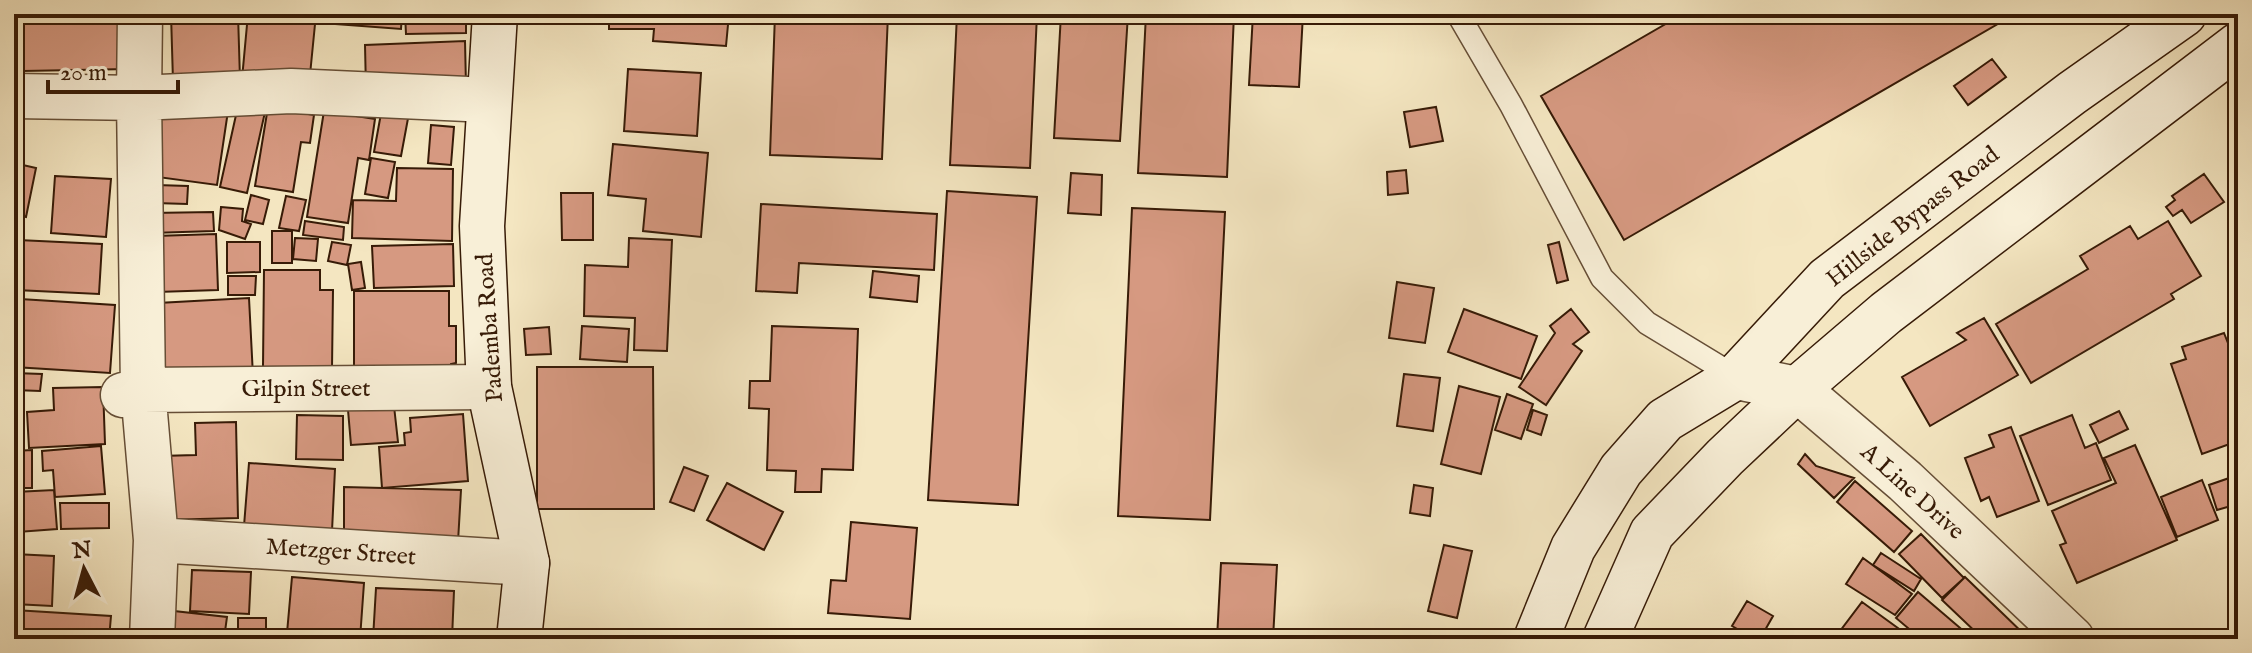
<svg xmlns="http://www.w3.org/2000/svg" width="2252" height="653" viewBox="0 0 2252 653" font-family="'IM FELL English',serif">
  <rect width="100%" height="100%" fill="#f4e6c1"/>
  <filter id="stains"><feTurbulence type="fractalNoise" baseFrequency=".0025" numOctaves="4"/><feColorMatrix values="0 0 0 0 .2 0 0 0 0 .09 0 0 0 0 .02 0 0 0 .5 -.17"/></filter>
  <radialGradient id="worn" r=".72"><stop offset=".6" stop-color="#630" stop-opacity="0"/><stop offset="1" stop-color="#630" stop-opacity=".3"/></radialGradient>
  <path fill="#d69981" stroke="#371b07" stroke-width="2" d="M22 14H127L128 69 23 71Z
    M171 14H238L240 79 173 81Z
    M248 14H316L309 85 242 79Z
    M336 14H402L401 29 336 24Z
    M405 14H466V33L406 34Z
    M609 14H729L726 46 653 41 654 29H609Z
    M775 14H888L882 159 770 155Z
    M957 14H1037L1030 168 950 165Z
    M1061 14H1128L1120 141 1054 138Z
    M1146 14H1234L1227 177 1138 173Z
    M1253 14H1303L1299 87 1249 85Z
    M1683 14H2015L1624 240 1541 96Z
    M465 41 466 86 366 90 365 45Z
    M1992 59 2006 77 1968 105 1954 86Z
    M628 69 701 73 697 136 624 131Z
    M240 97 267 103 247 193 220 187Z
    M162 101 228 111 217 185 150 176Z
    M268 107 314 115 310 143 301 142 293 192 255 186Z
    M1436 107 1443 141 1410 147 1404 112Z
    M382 108 409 113 401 156 374 152Z
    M324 111 375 119 369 160 358 158 348 223 307 217Z
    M431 125 454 127 451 165 428 163Z
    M613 144 708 153 701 237 643 231 646 199 608 195Z
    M371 158 395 162 388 198 365 194Z
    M14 163 36 168 26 217 14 214Z
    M397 168 453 169 452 241 352 238 353 200 396 201Z
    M1406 170 1408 193 1388 195 1387 172Z
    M1071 173 1102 175 1101 215 1068 213Z
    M2204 174 2224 202 2191 223 2182 210 2173 216 2166 207 2175 200 2172 196Z
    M55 176 111 179 106 237 51 233Z
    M156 185 188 186 187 204 155 203Z
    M947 191 1037 197 1018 505 928 500Z
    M561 193H593V240H562Z
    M251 195 269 200 263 224 245 220Z
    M286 196 306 200 299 231 279 228Z
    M761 204 937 214 934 270 799 263 797 293 756 291Z
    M221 207 243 209 242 221 251 224 245 239 219 230Z
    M1132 208 1225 212 1210 520 1118 516Z
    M213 212 214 231 151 233V213Z
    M305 221 344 227 343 240 303 235Z
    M2168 221 2201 276 2171 294 2174 299 2031 383 1996 324 2088 269 2080 256 2130 226 2138 239Z
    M272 231H292V263H272Z
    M216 234 218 290 157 292 155 236Z
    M295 238 318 239 316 261 293 259Z
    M629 238 672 240 667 351 634 350 635 318 584 316 585 265 628 267Z
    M18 240 102 244 99 294 16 290Z
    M227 242H260V272L227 273Z
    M332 242 351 245 347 265 328 261Z
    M1559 242 1568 280 1557 283 1548 245Z
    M453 244 454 286 374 288 372 246Z
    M361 262 365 288 352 290 348 264Z
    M264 270H320V290H333L332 368 263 367Z
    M873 271 919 276 917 302 870 297Z
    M228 276H256L255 295H228Z
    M1397 282 1434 288 1425 343 1389 338Z
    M354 291H449V326H456V363L451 364V381L354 380Z
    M249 298 253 376 162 370 158 303Z
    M20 299 115 305 110 373 14 367V343H17Z
    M1464 309 1537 336 1521 379 1448 352Z
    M1571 309 1589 332 1573 344 1582 351 1546 405 1519 387 1555 333 1550 326Z
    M1984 318 2018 375 1930 426 1902 377 1966 340 1957 333Z
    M582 326 629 329 627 362 580 359Z
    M772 326 858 329 853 470 822 469 821 492H795L796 471 767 470 769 409 749 408 750 381H770Z
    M549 327 551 354 526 355 524 329Z
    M2224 333 2228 343 2238 340V441L2202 454 2171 364 2186 359 2182 347Z
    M537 367H653L654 509H537Z
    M14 373 42 374 40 391 14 390Z
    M1404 374 1440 378 1433 431 1397 426Z
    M1459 386 1500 397 1481 474 1441 464Z
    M103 387 105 444 29 448 27 412 54 410 53 388Z
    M1507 394 1533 404 1521 439 1495 430Z
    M394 406 398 442 351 445 348 410Z
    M1533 410 1547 415 1541 435 1527 430Z
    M2119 411 2128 429 2099 443 2090 425Z
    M463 414 468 481 382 488 379 447 405 445 404 433 411 432 410 418Z
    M297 415 343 416V460L296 459Z
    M2072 415 2085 448 2096 443 2111 480 2048 505 2020 436Z
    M236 422 238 518 162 520 160 456 196 455 195 423Z
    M2011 427 2039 501 1997 517 1989 497 1981 501 1965 458 1994 447 1989 435Z
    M2135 445 2177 540 2077 583 2060 545 2066 543 2052 511 2116 483 2104 458Z
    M101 446 105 494 55 497 53 470 43 471 42 451Z
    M32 450V488H14V496V451Z
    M1805 454 1816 466 1854 478 1834 498 1798 464Z
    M249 463 335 469 332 531 244 526Z
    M684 467 708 476 694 511 670 502Z
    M2238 475V504L2217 510 2209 485Z
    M2202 480 2218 520 2177 537 2161 497Z
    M1855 481 1912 531 1894 552 1837 502Z
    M727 483 783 512 764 550 707 520Z
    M1414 485 1433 488 1430 516 1410 513Z
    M344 487 461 490 458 542 344 534Z
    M54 490 57 529 18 532 15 492Z
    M60 503H109V528L61 529Z
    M851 522 917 528 910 619 828 613 831 580 846 581Z
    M1921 534 1964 578 1942 598 1899 554Z
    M1444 545 1472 551 1457 618 1428 611Z
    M1881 553 1921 579 1914 591 1873 565Z
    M14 554 54 556 52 606 14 604Z
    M1863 558 1912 594 1895 615 1846 584Z
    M1221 563 1277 565 1273 639H1217Z
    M192 570 251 572 249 614 190 611Z
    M292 577 364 583 360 639 287 633Z
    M1965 577 2029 639H1983L1942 600Z
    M376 588 454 591 452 639H373Z
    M1918 592 1973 639H1921L1896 618Z
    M1747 601 1773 616 1760 639H1755L1732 626Z
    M1862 602 1913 639H1834Z
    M14 610 111 616 109 639H14Z
    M165 610 227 617 224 639 162 631Z
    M238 618H266V636H238Z
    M791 631H824V639H791Z
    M586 633H630V639H586Z
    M850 633 910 635V639H850Z
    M696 634 777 639H696Z"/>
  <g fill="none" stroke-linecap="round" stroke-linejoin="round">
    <g stroke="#664e36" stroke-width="25">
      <path id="lane" d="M1458 14 1511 105 1602 278 1647 323 1736 377"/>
    </g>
    <g stroke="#664e36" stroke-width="47">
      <path id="street" d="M140 14 139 98 143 390 156 540 152 639
        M14 96 139 98 291 91 489 100
        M1736 377 1797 389 1905 481 2072 639
        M123 395 143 390 489 387
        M156 540 527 563"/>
    </g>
    <g stroke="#371b07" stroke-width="47">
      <path id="secondary" d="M495 14 482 226 489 387 527 563 519 639
        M1536 639 1573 548 1621 470 1665 420 1736 377 1827 279 2072 93 2184 14
        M1605 639 1652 533 1725 457 1797 389 1886 313 2238 45"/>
    </g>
    <use href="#lane" stroke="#f8efd7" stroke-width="22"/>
    <use href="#street" stroke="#f8efd7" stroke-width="44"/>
    <use href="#secondary" stroke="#f8efd7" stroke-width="44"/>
  </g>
  <g text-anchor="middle" stroke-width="6" stroke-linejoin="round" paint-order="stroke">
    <g font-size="24" fill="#371b07" stroke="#f8efd7">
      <text transform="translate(1912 216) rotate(-38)" y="8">Hillside Bypass Road</text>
      <text transform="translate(489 328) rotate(-94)" y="8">Pademba Road</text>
      <text x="306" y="396">Gilpin Street</text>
      <text transform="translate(1913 491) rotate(42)" y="8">A Line Drive</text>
      <text transform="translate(341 551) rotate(4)" y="8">Metzger Street</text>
    </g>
  </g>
  <rect width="2252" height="653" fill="none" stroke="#f4e6c1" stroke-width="48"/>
  <rect x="16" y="16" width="2220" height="621" fill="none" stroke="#371b07" stroke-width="4"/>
  <rect x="24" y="24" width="2204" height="605" fill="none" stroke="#371b07" stroke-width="2"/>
  <g transform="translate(84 569) rotate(354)" stroke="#f8efd7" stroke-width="6" paint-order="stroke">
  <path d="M0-6L14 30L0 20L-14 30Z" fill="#371b07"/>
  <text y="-12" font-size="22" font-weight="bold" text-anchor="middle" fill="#371b07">N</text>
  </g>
  <path d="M48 80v12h130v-12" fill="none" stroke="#371b07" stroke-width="4"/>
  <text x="60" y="80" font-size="24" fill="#371b07" stroke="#f8efd7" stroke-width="6" paint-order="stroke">20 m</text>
  <rect width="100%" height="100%" filter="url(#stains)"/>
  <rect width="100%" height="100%" fill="url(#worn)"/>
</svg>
